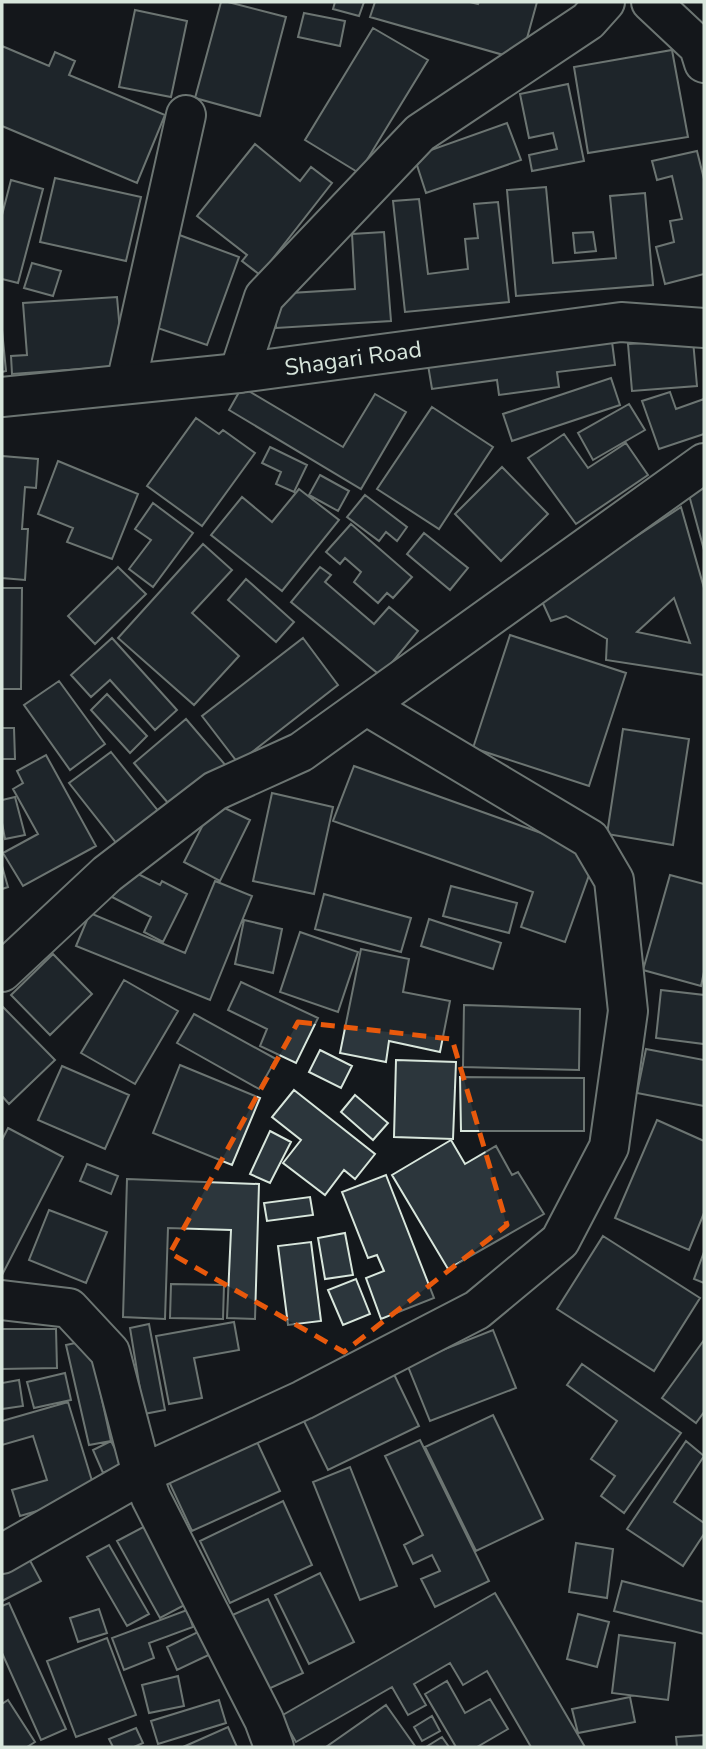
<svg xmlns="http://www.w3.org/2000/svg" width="706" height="1749" viewBox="0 0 706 1749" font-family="'Nunito Sans',sans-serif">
  <rect width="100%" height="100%" fill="#14181c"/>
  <path fill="#2c363c" stroke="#d8e6dc" stroke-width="2" fill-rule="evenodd" d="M221 2H228L286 17 260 116 195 98Z
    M335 2H364L359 16 333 9Z
    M375 2H470L478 4 479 2H537L521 60 370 17Z
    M135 10 187 21 171 97 119 87Z
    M304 13 345 21 340 46 298 37Z
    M373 28 428 60 359 173 305 140Z
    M2 46 49 66 55 52 75 61 69 75 165 115 137 183 2 126Z
    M672 50 688 137 588 153 574 67Z
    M568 84 584 161 532 171 529 155 557 149 553 133 529 138 520 94Z
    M507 123 521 160 426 193 414 156Z
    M255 144 300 181 311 167 332 183 260 275 242 261 247 255 197 216Z
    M697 151 704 179V274L665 284 656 247 674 242 670 221 682 219 672 176 657 180 652 161Z
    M55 178 141 197 126 261 40 242Z
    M11 180 43 189 18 283 2 279V215Z
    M546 187 553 263 616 258 610 196 645 193 653 285 516 296 507 190Z
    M419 199 428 274 468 269 465 239 478 238 474 204 498 202 509 302 405 312 393 201Z
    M384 232 391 321 276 328 274 294 355 289 352 234Z
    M593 232 596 251 575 253 573 233Z
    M174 233 239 257 207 345 143 323Z
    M32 263 61 271 53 296 24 288Z
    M117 297 123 366 12 374 11 356 27 355 23 303Z
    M2 330 6 371 2 372Z
    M611 334 615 365 557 372 559 387 499 395 497 380 432 389 427 359Z
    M693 340 697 386 632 391 628 344Z
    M611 378 620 405 512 441 503 414Z
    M242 387 343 447 375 394 406 412 361 489 229 410Z
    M670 392 676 409 704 399V434L659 449 642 401Z
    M629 404 645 430 593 460 578 433Z
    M432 407 493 447 439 529 377 489Z
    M196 418 219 434 223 430 255 453 202 526 147 486Z
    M564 434 588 468 626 443 648 475 576 524 528 458Z
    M270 447 307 465 294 492 276 484 281 472 262 463Z
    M2 456 38 459 36 488 25 487 22 529H28L25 580 2 578Z
    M58 461 138 494 112 559 67 542 73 528 38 514Z
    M502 467 548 514 501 561 455 514Z
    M320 475 349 491 338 511 309 495Z
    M704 480V550L686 484Z
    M299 489 339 520 282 591 211 535 242 497 272 522Z
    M365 495 407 527 397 541 386 532 379 541 347 517Z
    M153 503 193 533 153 587 129 569 151 540 135 529Z
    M681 507 704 588V675L606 660 607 639 566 616 551 621 541 599ZM674 598 690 643 637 632Z
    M351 524 412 577 393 598 387 593 378 603 354 582 361 572 345 558 340 564 326 552Z
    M424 533 468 568 450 590 407 554Z
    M203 544 232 570 192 613 239 656 194 705 118 638Z
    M118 567 146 594 95 644 68 616Z
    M320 567 331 575 325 582 374 624 389 607 418 631 381 676 291 602Z
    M246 579 294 622 276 642 228 600Z
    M2 588H22L21 689H2Z
    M510 635 626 673 589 786 473 748Z
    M112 638 177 710 155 730 110 680 91 697 71 675Z
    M303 638 338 685 238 763 202 716Z
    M59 681 105 744 70 770 24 705Z
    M107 694 147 736 130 753 91 710Z
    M186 719 227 767 174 810 134 763Z
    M2 728H14L15 759H2Z
    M623 729 689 739 673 845 607 834Z
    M111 752 163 817 121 849 69 783Z
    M46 755 96 846 23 886 3 853 38 834 13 789 23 783 17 771Z
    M354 766 597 853 565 942 521 927 533 892 333 821Z
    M272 793 333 807 314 894 253 881Z
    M15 797 25 835 5 839 2 823V800Z
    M214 803 250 820 220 881 184 862Z
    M2 866 8 887 2 889Z
    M126 868 160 885 162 881 187 894 163 942 144 932 151 917 112 897Z
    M670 875 704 884V972L701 986 643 970Z
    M215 881 252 896 210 1000 76 946 90 913 185 953Z
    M451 886 517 903 509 933 443 916Z
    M324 894 411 918 401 952 315 929Z
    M429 919 501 943 493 969 421 946Z
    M244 920 282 929 273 973 235 964Z
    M300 932 358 952 338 1012 280 992Z
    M361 949 409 959 403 992 450 1001 440 1052 389 1041 386 1062 340 1053Z
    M53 954 92 994 50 1035 11 995Z
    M124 980 178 1011 135 1084 81 1053Z
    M241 982 318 1018 296 1063 260 1046 267 1029 228 1010Z
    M661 990 704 995V1044L656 1038Z
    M464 1005 580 1009 579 1070 463 1067Z
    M2 1006 55 1060 9 1104 2 1096Z
    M194 1014 276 1059 259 1089 177 1043Z
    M646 1049 704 1060V1106L637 1093Z
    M320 1050 352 1066 341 1088 309 1072Z
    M396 1060 456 1062 453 1139 394 1137Z
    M180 1065 260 1098 232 1165 153 1133Z
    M62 1066 129 1095 105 1149 38 1120Z
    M460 1077 584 1078V1131H461Z
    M294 1090 375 1154 355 1179 344 1170 325 1195 283 1163 301 1140 272 1117Z
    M355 1095 388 1123 373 1140 341 1112Z
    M657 1120 704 1141V1213L689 1250 615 1218Z
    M8 1128 63 1157 2 1275V1140Z
    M270 1131 291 1142 270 1183 250 1174Z
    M451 1140 465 1164 496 1146 512 1175 518 1172 544 1214 448 1269 392 1175Z
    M87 1164 118 1176 111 1194 80 1181Z
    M386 1175 434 1298 381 1319 366 1278 384 1271 377 1255 368 1258 342 1192Z
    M127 1179 259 1184 255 1319 227 1318 231 1230 168 1228 165 1319 123 1317Z
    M310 1197 313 1215 267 1221 264 1203Z
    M49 1210 107 1232 86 1283 29 1260Z
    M345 1233 353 1275 325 1279 318 1238Z
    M603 1236 700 1298 654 1371 557 1309Z
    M311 1242 321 1321 288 1325 278 1246Z
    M704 1252V1283L694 1279Z
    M356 1279 370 1314 343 1325 328 1290Z
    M171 1284 224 1285 223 1319 170 1318Z
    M234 1322 239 1350 194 1358 202 1398 169 1404 156 1336Z
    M149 1324 165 1410 144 1414 130 1328Z
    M2 1329H56L57 1368 2 1369Z
    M493 1330 516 1388 430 1421 407 1364Z
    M89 1340 111 1441 89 1445 66 1345Z
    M704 1340V1412L696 1423 662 1398Z
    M582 1364 681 1433 624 1513 601 1496 615 1476 591 1459 617 1421 567 1385Z
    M391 1368 419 1426 328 1470 299 1411Z
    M65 1373 71 1400 34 1408 27 1382Z
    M19 1380 23 1406 2 1409V1383Z
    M68 1402 96 1494 20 1516 12 1490 47 1480 33 1436 2 1445V1421Z
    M493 1415 543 1519 476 1551 425 1447Z
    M252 1431 280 1491 192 1531 164 1471Z
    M420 1440 489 1581 435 1607 421 1579 440 1571 432 1555 413 1564 404 1545 423 1535 385 1456Z
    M111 1441 123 1464 103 1473 93 1450Z
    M686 1441 704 1456 674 1502 704 1523V1534L683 1566 627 1529Z
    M350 1467 397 1586 360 1600 313 1482Z
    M283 1501 312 1565 230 1603 200 1541Z
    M151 1523 194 1600 160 1618 117 1541Z
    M576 1543 613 1549 607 1598 569 1592Z
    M109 1545 149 1614 127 1626 87 1557Z
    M27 1555 41 1581 2 1601V1569Z
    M320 1573 354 1642 309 1664 275 1595Z
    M622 1581 704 1602V1634L614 1611Z
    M495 1593 585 1747H531L487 1671 463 1685 450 1663 414 1684 426 1705 408 1715 392 1687 296 1742 281 1716Z
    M268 1599 303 1673 262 1692 228 1617Z
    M9 1603 66 1729 41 1740 2 1653V1606Z
    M99 1609 107 1633 78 1642 70 1618Z
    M187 1610 193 1627 149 1643 154 1658 124 1670 112 1638Z
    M578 1614 609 1622 597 1667 567 1659Z
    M204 1629 215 1652 177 1670 167 1647Z
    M619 1635 675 1643 668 1700 612 1693Z
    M107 1638 136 1715 76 1737 47 1661Z
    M178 1676 184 1706 149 1713 142 1685Z
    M447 1681 465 1713 490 1699 508 1729 477 1747H456L425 1694Z
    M630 1697 635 1722 578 1733 572 1709Z
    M8 1700 35 1742 27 1747H2V1704Z
    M219 1700 226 1723 158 1744 151 1721Z
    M386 1705 415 1746 326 1747Z
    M432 1716 440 1731 422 1741 414 1727Z
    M228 1727 237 1747H183Z
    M136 1728 143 1743 134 1747H113L109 1739Z
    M704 1735V1747H677L676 1737Z
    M442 1737 449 1747H426Z"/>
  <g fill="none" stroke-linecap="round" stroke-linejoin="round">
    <g stroke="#d8e6dc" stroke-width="42">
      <path id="minor" d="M651 2 699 47 704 63
        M239 373 264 297 420 133 588 21 605 2
        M126 384 186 115
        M2 972 107 874 215 791 301 752 704 463
        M2 1300 69 1308 110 1352 142 1474 151 1498 264 1720 274 1747
        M2 1554 142 1474 303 1400 477 1310 560 1241 609 1147 628 1011 614 880 590 839 367 706"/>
    </g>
    <g stroke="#d8e6dc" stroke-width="42">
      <path id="tertiary" d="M2 397 239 373 621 322 704 328"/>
    </g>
    <use href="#minor" stroke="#14181c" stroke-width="38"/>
    <use href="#tertiary" stroke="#14181c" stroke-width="38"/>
  </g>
  <path d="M0 0H706V1749H0ZM298 1022 452 1039 507 1225 344 1352 170 1253Z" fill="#14181c" fill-opacity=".55" fill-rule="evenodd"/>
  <path fill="none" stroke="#e8590c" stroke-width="5" stroke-dasharray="14 9" stroke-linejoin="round" d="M298 1022 452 1039 507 1225 344 1352 170 1253Z"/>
  <g text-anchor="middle" stroke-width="5" stroke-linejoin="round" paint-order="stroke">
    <g font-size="23" fill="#d8e6dc" stroke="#14181c">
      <text transform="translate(353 358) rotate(-8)" y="8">Shagari Road</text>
    </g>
  </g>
  <rect width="706" height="1749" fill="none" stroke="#d8e6dc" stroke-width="7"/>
</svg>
